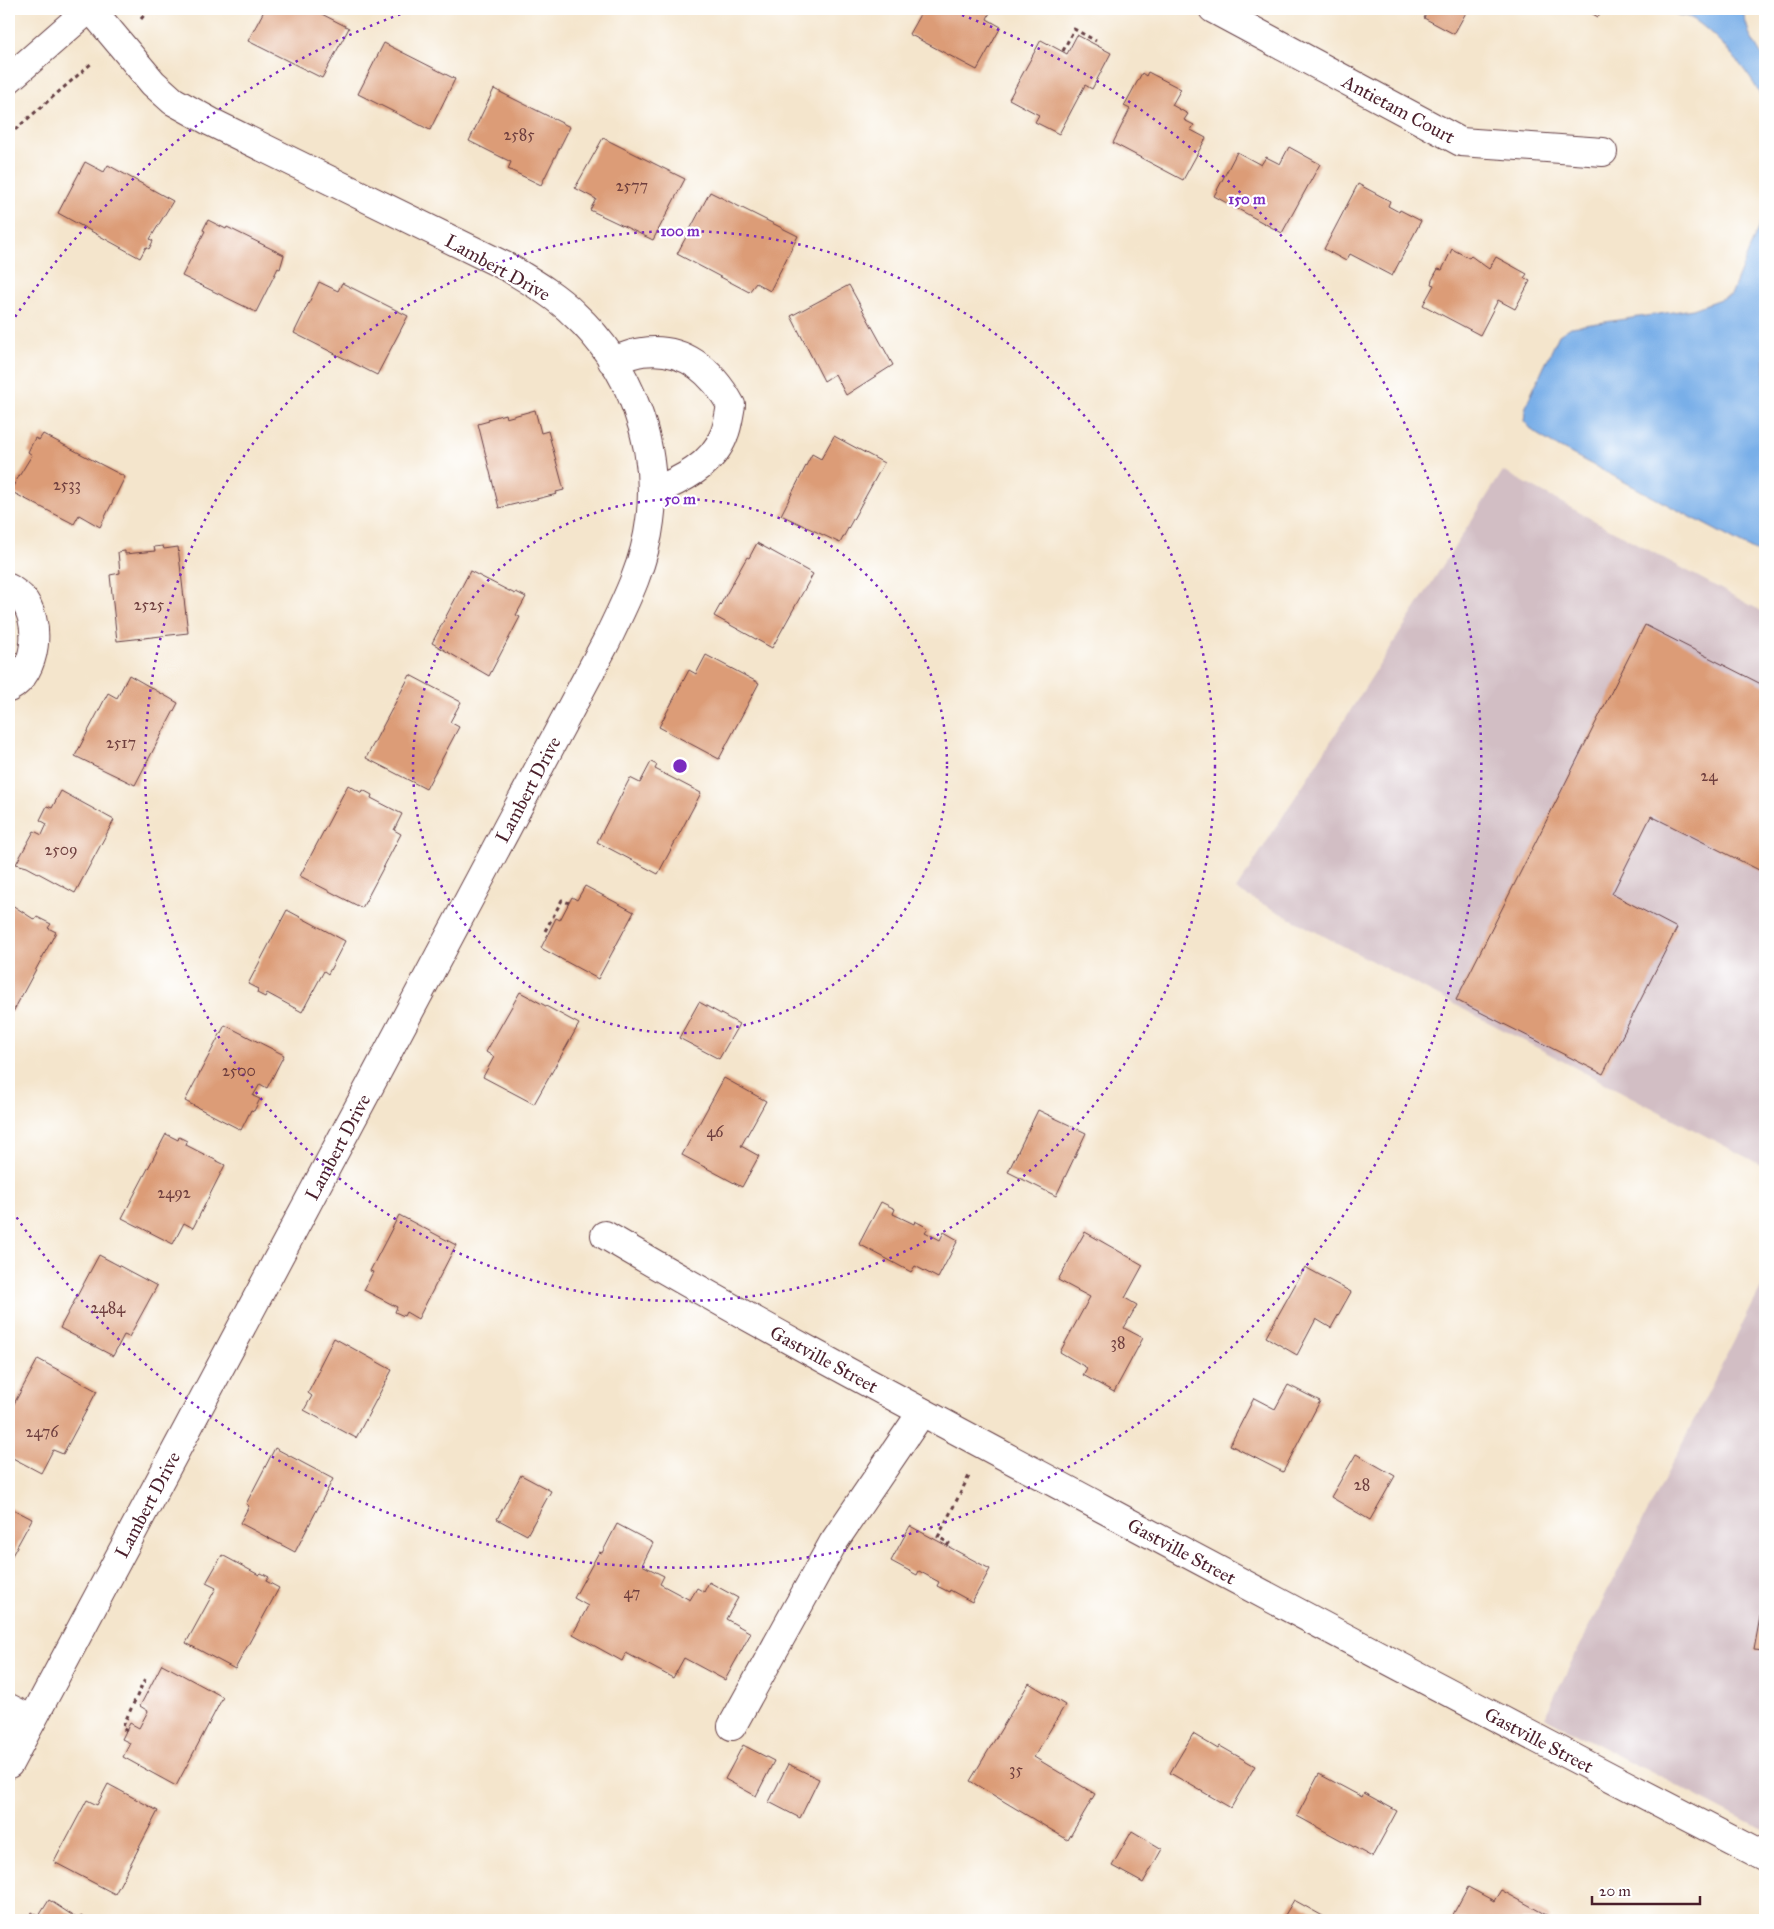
<svg xmlns="http://www.w3.org/2000/svg" width="1774" height="1929" viewBox="0 0 1774 1929" font-family="'IM FELL Great Primer',serif">
  <rect width="100%" height="100%" fill="#fff"/>
  <filter id="ink" filterUnits="userSpaceOnUse"><feTurbulence type="fractalNoise" baseFrequency=".02" numOctaves="2"/><feDisplacementMap in="SourceGraphic" scale="10" xChannelSelector="R" yChannelSelector="G"/><feConvolveMatrix kernelMatrix="1 2 1 2 8 2 1 2 1" color-interpolation-filters="sRGB"/></filter>
  <filter id="wash" filterUnits="userSpaceOnUse"><feTurbulence type="fractalNoise" baseFrequency=".0096" numOctaves="4" result="noise"/><feDisplacementMap in="SourceGraphic" scale="20" xChannelSelector="R" yChannelSelector="G"/><feGaussianBlur stdDeviation="1.12" result="paint"/><feColorMatrix in="noise" values="0 0 0 0 0 0 0 0 0 0 0 0 0 0 0 0 0 1.4 0 .05"/><feComposite in="paint" operator="in"/></filter>
  <g filter="url(#wash)">
    <rect width="100%" height="100%" fill="#f4e5cc"/>
    <path fill="#d2bec4" d="M1503 471 1765 613V1167L1236 890Z
      M1765 1280V1831L1544 1717Z"/>
    <path fill="#79afe8" stroke="#62678a" d="M1670 9H1742L1750 36 1765 61V106C1757 80 1717 34 1693 19 1685 14 1675 18 1670 9Z
      M1765 211V554L1757 552 1553 444 1535 433 1524 421 1526 405 1559 335 1571 327 1693 309 1731 295Z"/>
    <g id="blocks">
      <path fill="#dc9c77" d="M265 9H312L349 28 322 78 248 41Z
        M923 9 991 10 987 19 1001 27 977 70 909 34Z
        M1429 9H1468L1454 34 1424 18Z
        M1584 9H1602L1598 17Z
        M1077 35 1111 53 1092 89 1085 85 1059 134 1035 122 1039 115 1009 99 1041 40 1067 54Z
        M384 43 455 79 430 130 358 94Z
        M1148 72 1181 89 1172 105 1188 114 1184 120 1194 125 1191 130 1206 138 1183 180 1113 143 1130 109 1124 106 1142 73 1146 76Z
        M494 89 570 127 541 185 508 169 511 162 469 141Z
        M603 138 685 179 653 240 590 210 596 199 575 188Z
        M1289 147 1320 164 1282 233 1214 196 1237 152 1261 165 1266 157 1280 164Z
        M85 162 104 172 108 165 173 201 150 239 153 241 149 249 146 247 140 258 58 213Z
        M1358 184 1390 201 1388 206 1399 212 1400 210 1421 221 1392 276 1350 254 1346 261 1324 249Z
        M710 192 798 236 770 291 756 283 749 292 677 254Z
        M208 220 226 229 227 227 284 255 280 269 278 268 256 312 182 276 205 231 203 230Z
        M1452 249 1469 258 1471 256 1489 269 1496 257 1527 274 1524 278 1530 281 1515 309 1498 300 1480 335 1423 305 1434 285 1431 284 1432 280 1438 269 1442 270Z
        M319 282 338 291 342 283 408 316 377 375 294 333Z
        M849 285 893 365 846 395 835 374 824 381 791 316Z
        M535 410 541 433 548 431 564 490 556 492 557 494 499 508 478 424 489 421 488 419 505 414 506 418Z
        M43 434 125 477 100 527 79 515 74 524 10 491 32 455 28 452 35 438 39 440Z
        M834 436 884 463 840 543 781 515 812 454 821 459Z
        M757 543 813 574 772 648 714 616 747 557 749 558Z
        M163 546 164 549 178 547 188 633 117 641 110 575 120 573 118 552 125 551V554L155 551 154 547Z
        M470 571 515 594 516 592 526 597 516 615 520 617 489 676 432 643Z
        M1645 625 1765 686V790L1763 794 1765 795V873L1651 816 1612 894 1677 928 1603 1074 1456 1000Z
        M706 655 759 683 719 759 659 727 689 670 696 674Z
        M129 675 178 703 135 785 75 756 108 693 117 698Z
        M410 675 461 702 450 722 459 727 426 789 366 758Z
        M651 762 657 765 655 769 701 793 658 874 597 842 630 778 640 783Z
        M348 785 362 793 363 790 372 795 371 798 402 814 394 830 401 834 362 908 300 876Z
        M61 791 114 820 75 893 27 867 16 864 34 831 42 835 47 824 40 820 47 806 52 808Z
        M585 886 634 912 598 979 541 948 556 918 560 920 572 897 577 900Z
        M9 903 35 920 37 917 51 924 48 928 56 932 13 1012 9 1010Z
        M287 910 345 941 328 974 324 971 302 1012 267 993 265 997 257 993 258 989 248 984Z
        M520 992 579 1024 534 1104 483 1077 494 1057 486 1052Z
        M699 1002 739 1024 719 1059 679 1038Z
        M225 1025 284 1055 267 1088 260 1084 253 1096 260 1099 254 1111 251 1110 241 1130 185 1101Z
        M724 1078 766 1101 741 1146 759 1156 742 1187 682 1155Z
        M1038 1110 1086 1133 1056 1196 1008 1172Z
        M166 1134 178 1140 179 1137 187 1141 186 1145 225 1165 193 1228 184 1223 173 1244 122 1218Z
        M881 1202 895 1209 893 1214 914 1224 915 1221 928 1228 925 1232 940 1240 944 1232 958 1240 938 1278 915 1266 911 1272 859 1244Z
        M399 1215 456 1245 418 1319 406 1312 404 1316 395 1312 397 1307 364 1290 373 1272 370 1271Z
        M1085 1232 1143 1265 1125 1298 1137 1305 1124 1328 1143 1338 1114 1392 1083 1375 1087 1368 1060 1352 1090 1297 1058 1280Z
        M99 1255 157 1286 129 1337 124 1335 113 1356 60 1328Z
        M1305 1267 1351 1292 1331 1328 1316 1319 1297 1355 1266 1337Z
        M334 1338 392 1370 356 1438 304 1410 312 1396 308 1393 320 1370 318 1369Z
        M38 1359 97 1391 63 1454 53 1450 41 1473 9 1456V1413Z
        M1288 1385 1320 1401 1283 1472 1230 1445 1254 1398 1275 1409Z
        M275 1448 333 1479 295 1552 240 1523 249 1506 246 1504Z
        M1356 1454 1395 1476 1370 1520 1331 1497Z
        M521 1475 551 1491 527 1535 497 1519Z
        M9 1507 32 1519 9 1561Z
        M617 1524 653 1543 642 1565 664 1576 660 1584 690 1600 697 1588 704 1592 709 1582 738 1598 726 1619 751 1633 725 1680 684 1658 673 1678 626 1653 622 1661 573 1634 588 1606 574 1598 599 1552 602 1553Z
        M910 1526 990 1569 972 1602 950 1590 949 1592 937 1586 939 1582 919 1571 917 1575 891 1561Z
        M222 1555 259 1575 261 1573 269 1577 266 1581 279 1588 235 1669 186 1643 216 1588 206 1583Z
        M1764 1595H1765V1651L1754 1650Z
        M162 1664 223 1697 176 1786 123 1757 130 1743 122 1739 130 1723 139 1728 148 1711 140 1706Z
        M1029 1683 1065 1705 1034 1757 1095 1794 1068 1840 970 1781Z
        M1193 1734 1218 1749 1220 1746 1255 1766 1231 1808 1170 1773Z
        M743 1745 774 1761 756 1796 725 1779Z
        M788 1764 819 1779 800 1818 769 1802Z
        M1319 1774 1362 1797 1364 1793 1397 1811 1372 1857 1297 1816Z
        M108 1784 158 1811 115 1894 54 1862 87 1800 97 1805Z
        M1132 1831 1162 1849 1143 1883 1112 1866Z
        M1468 1887 1494 1901 1501 1890 1550 1917 1549 1920H1450Z
        M49 1900 78 1919 81 1916 87 1920H27L32 1912 39 1916Z
        M1294 1900 1330 1920H1282Z"/>
    </g>
  </g>
  <g filter="url(#ink)">
    <use href="#blocks" fill-opacity="0" stroke="#643d43" stroke-width="1"/>
    <g fill="none" stroke-linecap="round" stroke-linejoin="round">
      <g stroke="#643d43" stroke-width="30">
        <g id="minor">
          <path id="s1" d="M1213 9 1461 142 1603 152"/>
          <path d="M9 79 89 9"/>
          <path d="M612 361C622 358 632 353 642 352 684 346 712 371 731 405 729 415 728 426 724 435 713 465 680 481 652 492"/>
          <path d="M9 588C13 591 18 594 21 597 43 621 37 673 9 688"/>
          <path id="s2" d="M605 1235C766 1330 932 1417 1098 1506 1319 1624 1541 1742 1765 1857"/>
          <path d="M9 1708 32 1720"/>
          <path d="M732 1726 833 1543 922 1412"/>
          <path id="s3" d="M9 1764 606 642C625 603 645 564 650 521 660 446 630 365 574 314 555 295 532 282 509 268L211 122 173 101 153 83 91 9"/>
        </g>
      </g>
      <path stroke="#643d43" stroke-width="3" stroke-dasharray="4 4" stroke-linecap="butt" d="M141 19 149 9
        M1063 51 1074 29 1096 41
        M9 135 93 62
        M545 931 562 900 569 903
        M947 1546 949 1543 938 1537 970 1474
        M127 1731 122 1728 146 1677
        M20 1920 23 1915 29 1918"/>
      <use href="#minor" stroke="#fff" stroke-width="28"/>
    </g>
  </g>
  <g fill="none" stroke="#7b2cbf" stroke-width="2.5" stroke-dasharray="2.5 5">
    <circle cx="680" cy="766" r="267"/>
    <circle cx="680" cy="766" r="535"/>
    <path d="M11 323A802 802 0 0 1 412 10M948 10A802 802 0 1 1 11 1209"/>
  </g>
  <g text-anchor="middle" stroke-width="4.5" stroke-linejoin="round" paint-order="stroke">
    <g font-size="16" fill="#6e3e3e">
      <text x="519" y="140">2585</text>
      <text x="632" y="191">2577</text>
      <text x="67" y="490">2533</text>
      <text x="149" y="610">2525</text>
      <text x="121" y="748">2517</text>
      <text x="1709" y="781">24</text>
      <text x="61" y="855">2509</text>
      <text x="239" y="1076">2500</text>
      <text x="715" y="1137">46</text>
      <text x="174" y="1198">2492</text>
      <text x="108" y="1313">2484</text>
      <text x="1118" y="1348">38</text>
      <text x="42" y="1437">2476</text>
      <text x="1362" y="1490">28</text>
      <text x="632" y="1598">47</text>
      <text x="1016" y="1775">35</text>
    </g>
    <g font-size="19" fill="#4a1f2b" stroke="#fff">
      <text dy="7" stroke="none"><textPath href="#s1" startOffset="211">Antietam Court</textPath></text>
      <text transform="translate(498 267) rotate(29)" y="7">Lambert Drive</text>
      <text dy="7" stroke="none"><textPath href="#s3" startOffset="1104">Lambert Drive</textPath></text>
      <text dy="7" stroke="none"><textPath href="#s3" startOffset="699">Lambert Drive</textPath></text>
      <text dy="7" stroke="none"><textPath href="#s2" startOffset="252">Gastville Street</textPath></text>
      <text dy="7" stroke="none"><textPath href="#s3" startOffset="294">Lambert Drive</textPath></text>
      <text dy="7" stroke="none"><textPath href="#s2" startOffset="658">Gastville Street</textPath></text>
      <text dy="7" stroke="none"><textPath href="#s2" startOffset="1062">Gastville Street</textPath></text>
    </g>
  </g>
  <circle cx="680" cy="766" r="8" fill="#7b2cbf" stroke="#fff" stroke-width="2.5"/>
  <g font-size="15" text-anchor="middle" font-weight="bold" fill="#7b2cbf" stroke="#fff" stroke-width="4.5" stroke-linejoin="round" paint-order="stroke">
    <text x="1247" y="204">150 m</text>
    <text x="680" y="236">100 m</text>
    <text x="680" y="504">50 m</text>
  </g>
  <rect width="1774" height="1929" fill="none" stroke="#fff" stroke-width="30"/>
  <path d="M1592 1896v8h108v-8" fill="none" stroke="#4a1f2b" stroke-width="2.5"/>
  <text x="1599" y="1896" font-size="15" fill="#4a1f2b" stroke="#ffffff" stroke-width="4" paint-order="stroke">20 m</text>
</svg>
